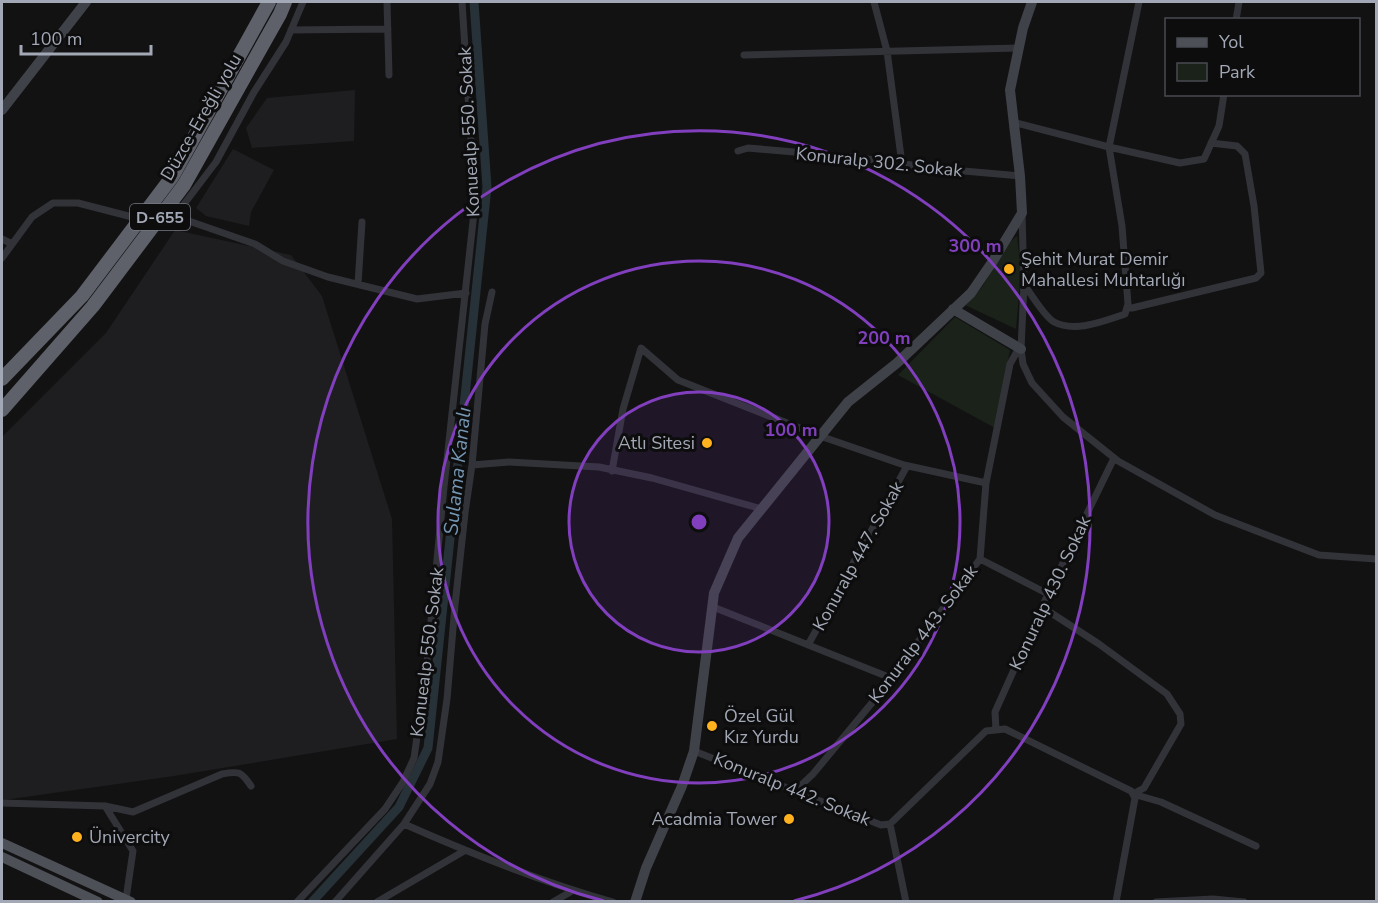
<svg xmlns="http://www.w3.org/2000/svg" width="1378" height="903" viewBox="0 0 1378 903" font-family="'Nunito Sans',sans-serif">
  <rect width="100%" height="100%" fill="#121213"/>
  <path fill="#1e1e21" d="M355 90 354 141 252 148 246 128 267 98Z
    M233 149 274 170 251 212 249 226 206 216 196 208Z
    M175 230 291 255 322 296 392 519 397 739 174 776 4 800 2 799V437L106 333Z"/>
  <path fill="#1a221a" d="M1017 236 1021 272 1016 329 965 305 982 287 1011 241Z
    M955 317 1010 350 995 428 898 375Z"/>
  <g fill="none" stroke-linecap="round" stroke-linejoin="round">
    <path stroke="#273138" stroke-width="9" d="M312 902 399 807 428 748 487 187 474 2"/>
    <path stroke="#323339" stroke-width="7" d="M387 2 389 75
      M874 2 887 51 902 164
      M1236 20 1239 2
      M291 30 388 29
      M744 55 1019 48
      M1013 122 1109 147 1180 163 1204 159 1219 126 1224 94
      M738 151 748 148 852 157 941 169 1020 176
      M163 212 255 244 283 261 328 277 417 299 466 293
      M1022 214 1024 284 1021 349 1023 364 1032 383 1063 417 1118 461 1215 515 1319 555 1376 559
      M175 216 216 162 254 92 286 42 303 2
      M2 239 12 244
      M2 258 32 217 53 203H78L140 219
      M358 284 362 222
      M1024 284C1031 294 1044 316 1054 322 1075 333 1104 321 1125 314L1128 304 1122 226 1109 147 1139 2
      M1127 307 1132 308 1256 278 1261 273 1254 206 1245 154 1237 146 1211 143
      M472 465 509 462 599 467 652 478 762 509
      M612 471 623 409 641 348 678 380 820 436 904 465 986 483
      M980 559 1048 594
      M713 607 891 678
      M1042 607 1099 644 1167 694 1180 714 1181 724 1144 788 1133 794
      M808 645 907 466
      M996 730 995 712 1048 594 1114 458
      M694 751 881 825 890 824 986 731 1005 729 1131 791 1135 798 1116 902
      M796 790 813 774 876 698 980 559 986 483 1010 364 1019 348
      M1133 794 1161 802 1256 846
      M2 803 105 806 133 812 222 774C239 771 241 771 251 786
      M105 806 133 851 126 899
      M404 824C472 854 541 882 613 902
      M890 824 906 902
      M297 902 385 809 403 782 414 758 426 673 444 487 475 203 462 2
      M335 902 404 824 430 784 438 762 447 699 455 605 465 513 472 465 485 324 492 292
      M377 902 464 851
      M553 902 572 891
      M1156 902 1213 899 1244 902"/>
    <path stroke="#404249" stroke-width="10" d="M2 110 86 2
      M953 309 1021 349
      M635 902 646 868 682 786 694 751 714 593 738 538 848 402 897 363 971 293 993 261 1022 213 1020 176 1010 90 1023 28 1032 2"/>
    <path stroke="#4e5058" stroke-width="10" d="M2 843 131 902
      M2 857 98 902"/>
    <path stroke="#5e616a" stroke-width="14" d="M2 379 82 296 172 177 269 2
      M2 410 93 306 184 185 280 14 285 2"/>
  </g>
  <circle cx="699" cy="522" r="130" fill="#813fbe" fill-opacity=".12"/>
  <g fill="none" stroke="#813fbe" stroke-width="3">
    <circle cx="699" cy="522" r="130"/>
    <circle cx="699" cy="522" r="261"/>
    <path d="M604 901A391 391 0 1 1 794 901"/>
  </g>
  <g fill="#ffb11e" stroke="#0d0d0e" stroke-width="2">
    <circle cx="1009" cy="269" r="6"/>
    <circle cx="707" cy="443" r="6"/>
    <circle cx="712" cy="726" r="6"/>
    <circle cx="789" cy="819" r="6"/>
    <circle cx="77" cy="837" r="6"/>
  </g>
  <g text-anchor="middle" stroke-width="6" stroke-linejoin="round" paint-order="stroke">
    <rect fill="#0d0d0e" stroke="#757a83" stroke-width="1.5" x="130" y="204" width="60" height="26" rx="4.5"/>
    <g font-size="16" font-weight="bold" fill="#a2a8b5">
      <text x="160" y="223">D-655</text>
    </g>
    <g font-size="18" fill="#a2a8b5" stroke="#0d0d0e">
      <text transform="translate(201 117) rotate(-60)" y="6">Düzce-Ereğli yolu</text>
      <text transform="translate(469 132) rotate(-93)" y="6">Konuealp 550. Sokak</text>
      <text transform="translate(879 162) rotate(6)" y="6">Konuralp 302. Sokak</text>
      <text transform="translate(858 556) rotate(-61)" y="6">Konuralp 447. Sokak</text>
      <text transform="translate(1050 593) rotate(-65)" y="6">Konuralp 430. Sokak</text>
      <text transform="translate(923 634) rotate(-53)" y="6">Konuralp 443. Sokak</text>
      <text transform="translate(427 652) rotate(-83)" y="6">Konuealp 550. Sokak</text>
      <text transform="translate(792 789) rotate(22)" y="6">Konuralp 442. Sokak</text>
    </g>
    <g font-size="18" fill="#a2a8b5" stroke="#0d0d0e" text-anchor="start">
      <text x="1021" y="265">Şehit Murat Demir<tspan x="1021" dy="21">Mahallesi Muhtarlığı</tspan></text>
      <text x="695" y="449" text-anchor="end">Atlı Sitesi</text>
      <text x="724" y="722">Özel Gül<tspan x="724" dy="21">Kız Yurdu</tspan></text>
      <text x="777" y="825" text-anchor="end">Acadmia Tower</text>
      <text x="89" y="843">Ünivercity</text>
    </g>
    <g font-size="20" font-style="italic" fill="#7597b4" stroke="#0d0d0e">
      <text transform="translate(457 471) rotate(-84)" y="7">Sulama Kanalı</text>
    </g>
  </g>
  <circle cx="699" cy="522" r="9" fill="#813fbe" stroke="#0d0d0e" stroke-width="3"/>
  <g font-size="18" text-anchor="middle" font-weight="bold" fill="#813fbe" stroke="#0d0d0e" stroke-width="6" stroke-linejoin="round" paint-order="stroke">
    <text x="975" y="252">300 m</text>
    <text x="884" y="344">200 m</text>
    <text x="791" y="436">100 m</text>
  </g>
  <rect width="1378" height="903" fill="none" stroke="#a2a8b5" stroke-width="6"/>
  <rect x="1165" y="18" width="195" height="78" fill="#0d0d0e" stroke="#494b51" stroke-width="1.5"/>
  <rect x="1177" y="38" width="30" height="9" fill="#4e5058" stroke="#494b51" stroke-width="1.5"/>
  <text x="1219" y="48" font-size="18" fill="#a2a8b5">Yol</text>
  <rect x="1177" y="63" width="30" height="18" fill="#1a221a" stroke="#494b51" stroke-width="1.5"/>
  <text x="1219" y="78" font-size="18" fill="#a2a8b5">Park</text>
  <path d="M21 45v9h130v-9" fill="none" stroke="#a2a8b5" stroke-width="3"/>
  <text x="30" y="45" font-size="18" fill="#a2a8b5" stroke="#0d0d0e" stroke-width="4.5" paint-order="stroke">100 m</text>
</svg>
